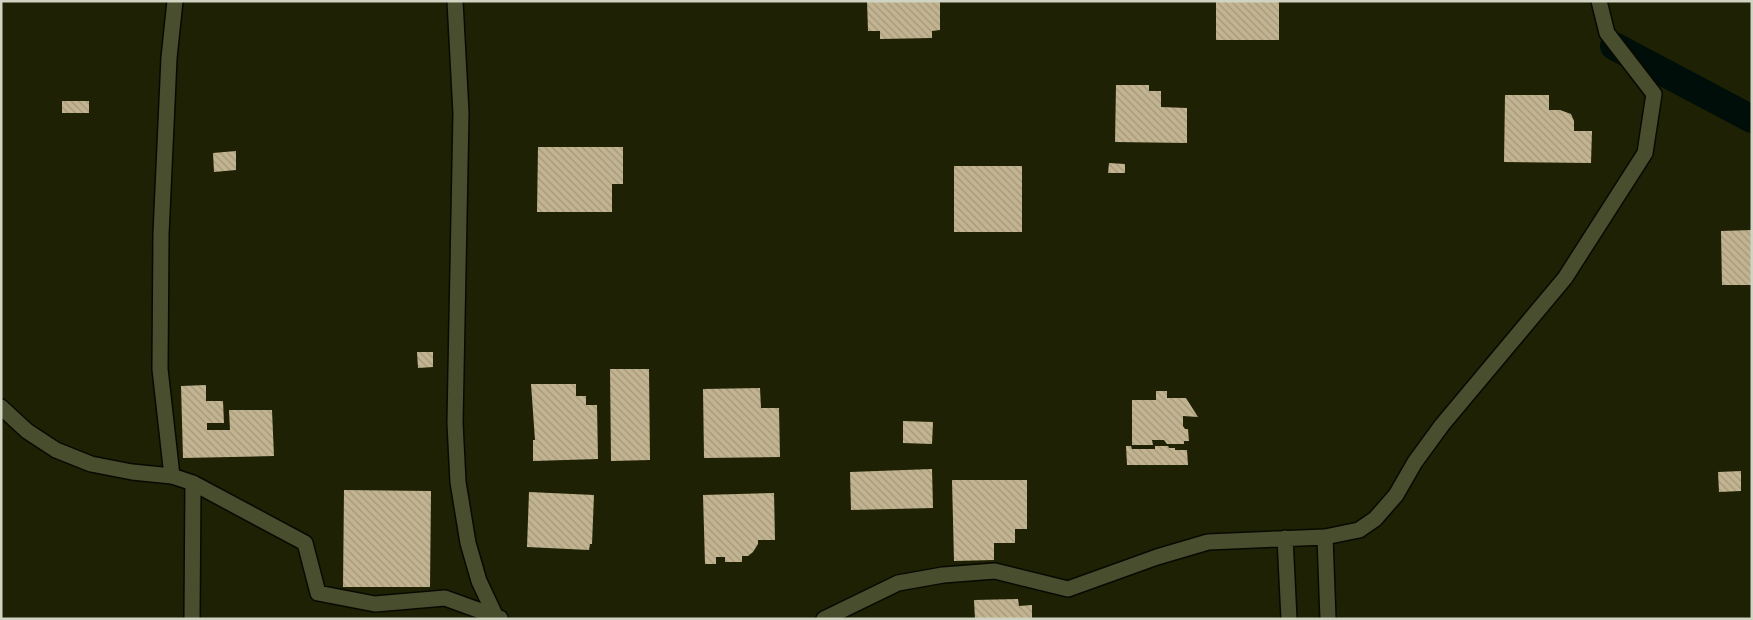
<svg xmlns="http://www.w3.org/2000/svg" width="1753" height="620" viewBox="0 0 1753 620" font-family="'Titillium Web',sans-serif">
  <defs>
    <pattern id="building-back-hatch" width="6" height="6" patternUnits="userSpaceOnUse" patternTransform="scale(1.25)"><rect width="6" height="6" fill="#c3b491"/><path d="M-1 5l2 2M0 0l6 6M5-1l2 2" fill="none" stroke="#a2977b"/></pattern>
  </defs>
  <rect width="100%" height="100%" fill="#1e2104"/>
  <g fill="none" stroke-linecap="round" stroke-linejoin="round">
    <path stroke="#000e09" stroke-width="28" d="M1614 46 1752 119"/>
  </g>
  <path fill="url(#building-back-hatch)" d="M867 1H940V30L932 31V38L880 39V31H868Z
    M1216 1H1279V40H1216Z
    M1116 85H1149V91H1161V107L1187 108V143L1115 142Z
    M1505 95H1549V110H1560L1571 114 1574 121V131H1592L1591 163 1504 162Z
    M62 101H89V113H62Z
    M538 147H623V184H612V212H537Z
    M236 151V170L214 172 213 153Z
    M1109 163 1125 164V173H1108Z
    M954 166H1022V232H954Z
    M1752 230V285H1722L1721 231Z
    M417 352H433V367L418 368Z
    M610 369H649L650 460 611 461Z
    M531 384H576V396H586V405H597L598 459 533 461V440H535Z
    M206 385V401H223L224 423H207V430H230L229 410H272L274 456 183 458 181 386Z
    M760 388 761 408H779L780 457 704 458 703 389Z
    M1156 391H1167V398H1186L1198 417 1183 416V426L1185 429H1188L1189 441H1184V444H1167L1164 440H1152L1153 445H1132V400H1156Z
    M903 421 933 422 932 444 903 443Z
    M1126 446H1131L1132 449H1155V446H1168L1169 448H1175V450H1187L1188 465H1127Z
    M932 469 933 508 851 510 850 472Z
    M1741 471V491L1719 492 1718 472Z
    M952 480H1027V529H1015V543H994V560L954 561Z
    M344 490 431 491 430 587H343Z
    M529 492 594 495 592 544H590L589 550 527 547Z
    M774 493 775 540H758V544L753 552 748 556H742V562H725V557H716V564H705L703 495Z
    M1018 599 1019 606 1032 605V619H975L974 600Z"/>
  <g fill="none" stroke-linecap="round" stroke-linejoin="round">
    <g stroke="#080a00" stroke-width="18">
      <path id="lane" d="M172 476 160 369 161 234 169 58 175 1"/>
    </g>
    <g stroke="#080a00" stroke-width="18">
      <path id="street" d="M455 1 461 113 455 423 458 482 468 543 479 581 495 615
        M1 407 27 431 56 450 91 464 132 472 172 476 193 483 305 543 318 593 375 604 445 598 500 618
        M1325 537 1328 619
        M1285 538 1289 619
        M192 619 193 483
        M824 619 898 583 943 575 995 571 1068 589 1157 557 1208 542 1325 537 1359 530 1375 519 1396 495 1415 462 1442 425 1565 278 1645 153 1654 94 1607 33 1599 1"/>
    </g>
    <use href="#lane" stroke="#494e2f" stroke-width="15"/>
    <use href="#street" stroke="#494e2f" stroke-width="15"/>
  </g>
  <rect width="1753" height="620" fill="none" stroke="#d1d4c3" stroke-width="5"/>
</svg>
